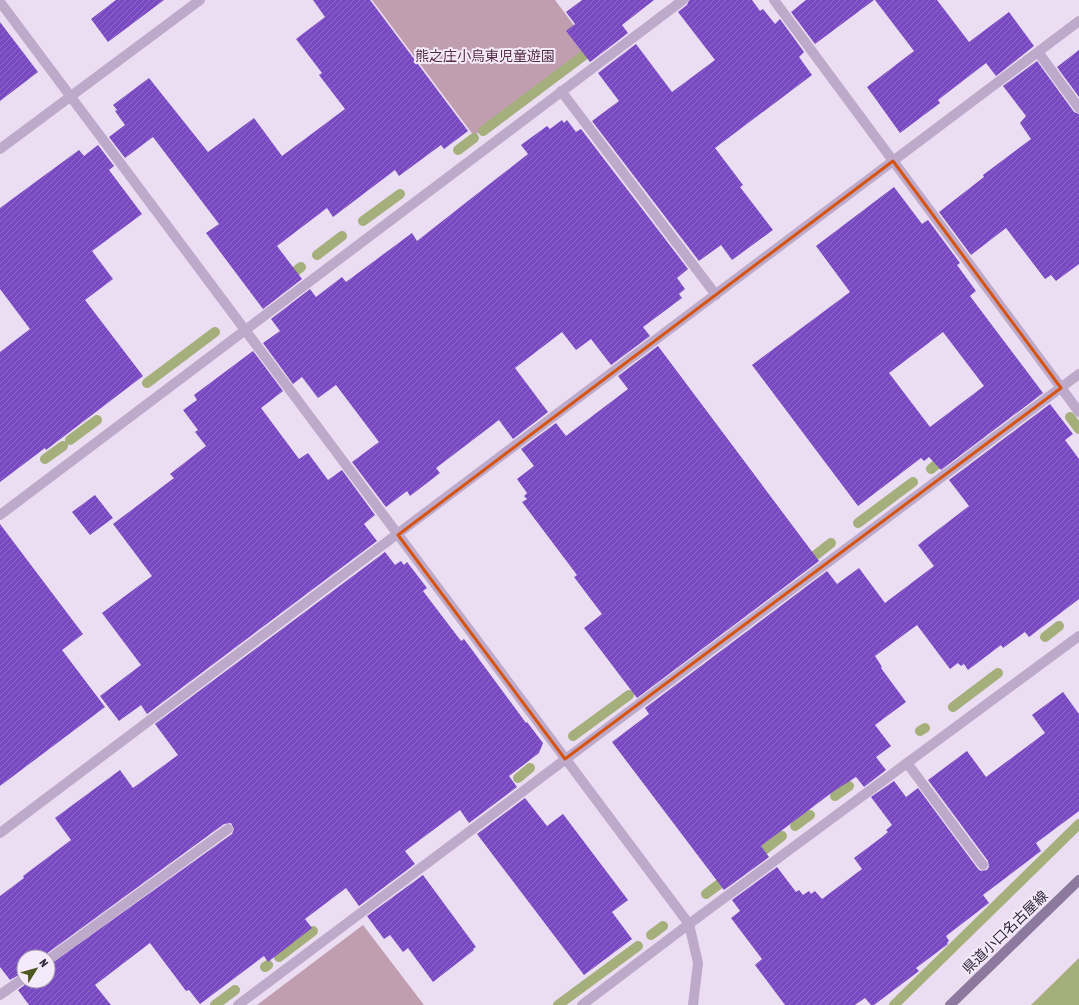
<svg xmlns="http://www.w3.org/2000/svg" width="1079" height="1005" viewBox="0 0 1079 1005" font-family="'Asap Condensed','Noto Sans JP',sans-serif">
  <defs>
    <pattern id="building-hatch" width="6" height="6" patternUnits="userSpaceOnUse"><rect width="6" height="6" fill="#7949c4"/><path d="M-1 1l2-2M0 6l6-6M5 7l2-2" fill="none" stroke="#8f6cc4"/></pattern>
  </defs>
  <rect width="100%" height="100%" fill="#ebddf2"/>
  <path fill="#c19db0" d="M372 0H555L590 47 474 136Z
    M363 925 424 1005H257Z"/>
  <path fill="#a5af7c" d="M1079 958V1005H1031Z"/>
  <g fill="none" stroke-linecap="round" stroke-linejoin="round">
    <path stroke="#a5af7c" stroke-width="10" d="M483 131 595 47
      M458 150 474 138
      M363 221 400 194
      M317 255 342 236
      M296 271 301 267
      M147 383 215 332
      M1070 417 1079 429
      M70 440 97 420
      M45 459 63 446
      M931 469 946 457
      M858 523 913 482
      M812 558 831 543
      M1045 637 1059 626
      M953 707 998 673
      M920 731 925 728
      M573 736 629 695
      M518 778 530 768
      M835 796 849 786
      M795 826 810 815
      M754 858 782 836
      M706 894 730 876
      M651 935 663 926
      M279 957 313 931
      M265 967 268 965
      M215 1005 235 990
      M558 1005 638 946
      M894 1005 1079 824"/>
  </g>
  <path fill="url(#building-hatch)" fill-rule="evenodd" d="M116 0H164L108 42 91 19Z
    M313 0H370L468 131 444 149 441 145 399 176 395 170 333 217 327 208 277 246 302 279 263 309 206 233 219 224 153 137 125 158 109 137 125 125 115 111 117 110 113 105 149 78 208 152 254 118 282 156 345 109 319 75 322 73 296 39 325 17Z
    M582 0H654L622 25 628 33 590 62 566 31 575 24 566 12Z
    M689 0H752L760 11 763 9 775 24 780 19 804 52 799 57 812 75 715 148 743 185 740 187 773 230 732 260 721 245 699 261 592 121 619 101 598 73 636 44 672 92 715 60 678 12 687 5Z
    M806 0H874L815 44 791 12Z
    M875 0H937L969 42 1009 12 1034 46 996 76 986 63 938 100 940 103 900 133 867 87 914 51Z
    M0 22 38 72 0 101Z
    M1079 50V97L1057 67Z
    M1037 61 1074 112 1079 114V264L1056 281 1051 275 1045 279 1006 228 971 255 939 212 984 177 983 175 1031 139 1020 123 1026 116 1003 86Z
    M562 120 564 123 567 120 576 132 581 129 688 269 677 278 685 289 679 294 682 298 643 327 650 336 611 365 591 339 576 350 562 332 515 368 548 412 513 439 499 420 436 468 440 473 410 496 407 491 386 507 352 462 379 442 336 385 318 398 302 377 293 384 263 343 280 331 271 319 310 289 316 297 342 277 346 282 412 233 417 241 528 154 521 145 547 126 550 129Z
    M98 145 114 166 109 170 142 214 92 251 113 279 85 300 143 376 46 450 45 448 0 482V352L30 329 0 289V208L79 150 84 156Z
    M894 187 922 224 928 220 960 263 957 265 976 291 970 296 1043 393 941 470 929 457 924 461 921 458 858 506 752 365 850 292 816 246ZM943 332 984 386 930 427 889 373Z
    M658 346 819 561 637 698 584 628 602 614 574 577 577 575 522 502 527 499 524 496 527 493 517 479 534 466 521 449 556 423 566 436 628 389 618 376Z
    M253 351 283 391 261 408 299 459 308 453 328 480 342 470 375 515 364 524 377 541 147 714 141 705 119 721 100 696 141 665 102 613 152 576 113 524 174 478 170 474 206 446 195 432 198 430 183 410 197 400 194 395Z
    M1050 404 1073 434 1065 440 1079 459V599L1029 637 1025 632 1003 648 1001 645 968 670 964 664 961 666 958 663 950 669 917 625 875 656 882 667 881 668 906 702 875 725 891 746 876 757 886 770 864 787 856 777 834 791 761 846 769 857 724 890 612 742 649 714 645 708 827 571 837 584 859 568 885 603 934 566 918 545 969 506 949 480Z
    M95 495 113 518 90 535 72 512Z
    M0 524 83 634 62 650 105 707 0 786Z
    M385 552 395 565 401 561 404 565 407 562 427 588 423 591 461 641 464 639 526 723 527 722 543 743 539 753 509 776 517 787 469 823 460 810 405 851 415 864 359 906 346 888 305 919 312 928 268 962 264 956 200 1004 189 990 186 991 150 943 95 985 111 1005H29L18 990 30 981H48V966L232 834 234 829 231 823 224 824 42 957H24V972L10 980 0 967V896L24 878 23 876 71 840 55 818 120 770 133 788 178 755 155 724Z
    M1063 692 1079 714V811L1036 843 1041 851 983 895 989 903 946 936 949 941 947 943 948 944 916 968 919 971 874 1005H871L865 998 855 1005H785L755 965 762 959 731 918 740 911 732 900 777 867 796 892 799 890 803 895 809 891 811 894 815 891 822 899 862 869 854 858 882 837 888 832 886 830 892 825 871 797 894 781 906 797 918 788 978 869 981 871 987 870 989 867 988 861 928 780 967 751 986 777 1045 733 1032 715Z
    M525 798 547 826 563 814 628 900 612 912 632 939 584 975 477 834Z
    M423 875 476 947 473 949 474 950 433 982 408 948 403 952 390 935 384 939 367 916Z"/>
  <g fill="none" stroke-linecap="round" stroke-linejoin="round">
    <path stroke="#bda9ca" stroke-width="10" d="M907 763 983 865"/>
    <path stroke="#bda9ca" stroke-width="10" d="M774 0 1079 412
      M0 2 689 924 698 963 693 1005
      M1038 52 1079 108
      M561 91 716 295
      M0 149 200 0
      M0 515 683 0
      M0 833 1079 21
      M48 960 228 829
      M0 995 24 978
      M238 1005 1079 374
      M582 1005 689 924 1079 636"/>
    <path stroke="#8c7a9e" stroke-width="10" d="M950 1005 1079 880"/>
  </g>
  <path fill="none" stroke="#d65410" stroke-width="3" stroke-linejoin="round" d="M893 161 1061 388 565 759 398 535Z"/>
  <g text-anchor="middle" stroke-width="4" stroke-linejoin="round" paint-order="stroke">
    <g font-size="14" fill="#552d41" stroke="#f5eafa">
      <text x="485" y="61">熊之庄小烏東児童遊園</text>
    </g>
    <g font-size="14" fill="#2f2937" stroke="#f5eafa">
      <text transform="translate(1005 932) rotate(-44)" y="5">県道小口名古屋線</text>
    </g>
  </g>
  <g transform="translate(36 969) rotate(53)"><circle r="19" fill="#f5eafa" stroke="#a69dac"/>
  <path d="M0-3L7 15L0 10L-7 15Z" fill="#4c581f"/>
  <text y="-6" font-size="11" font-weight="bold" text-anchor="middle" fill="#2f2937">N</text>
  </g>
</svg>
